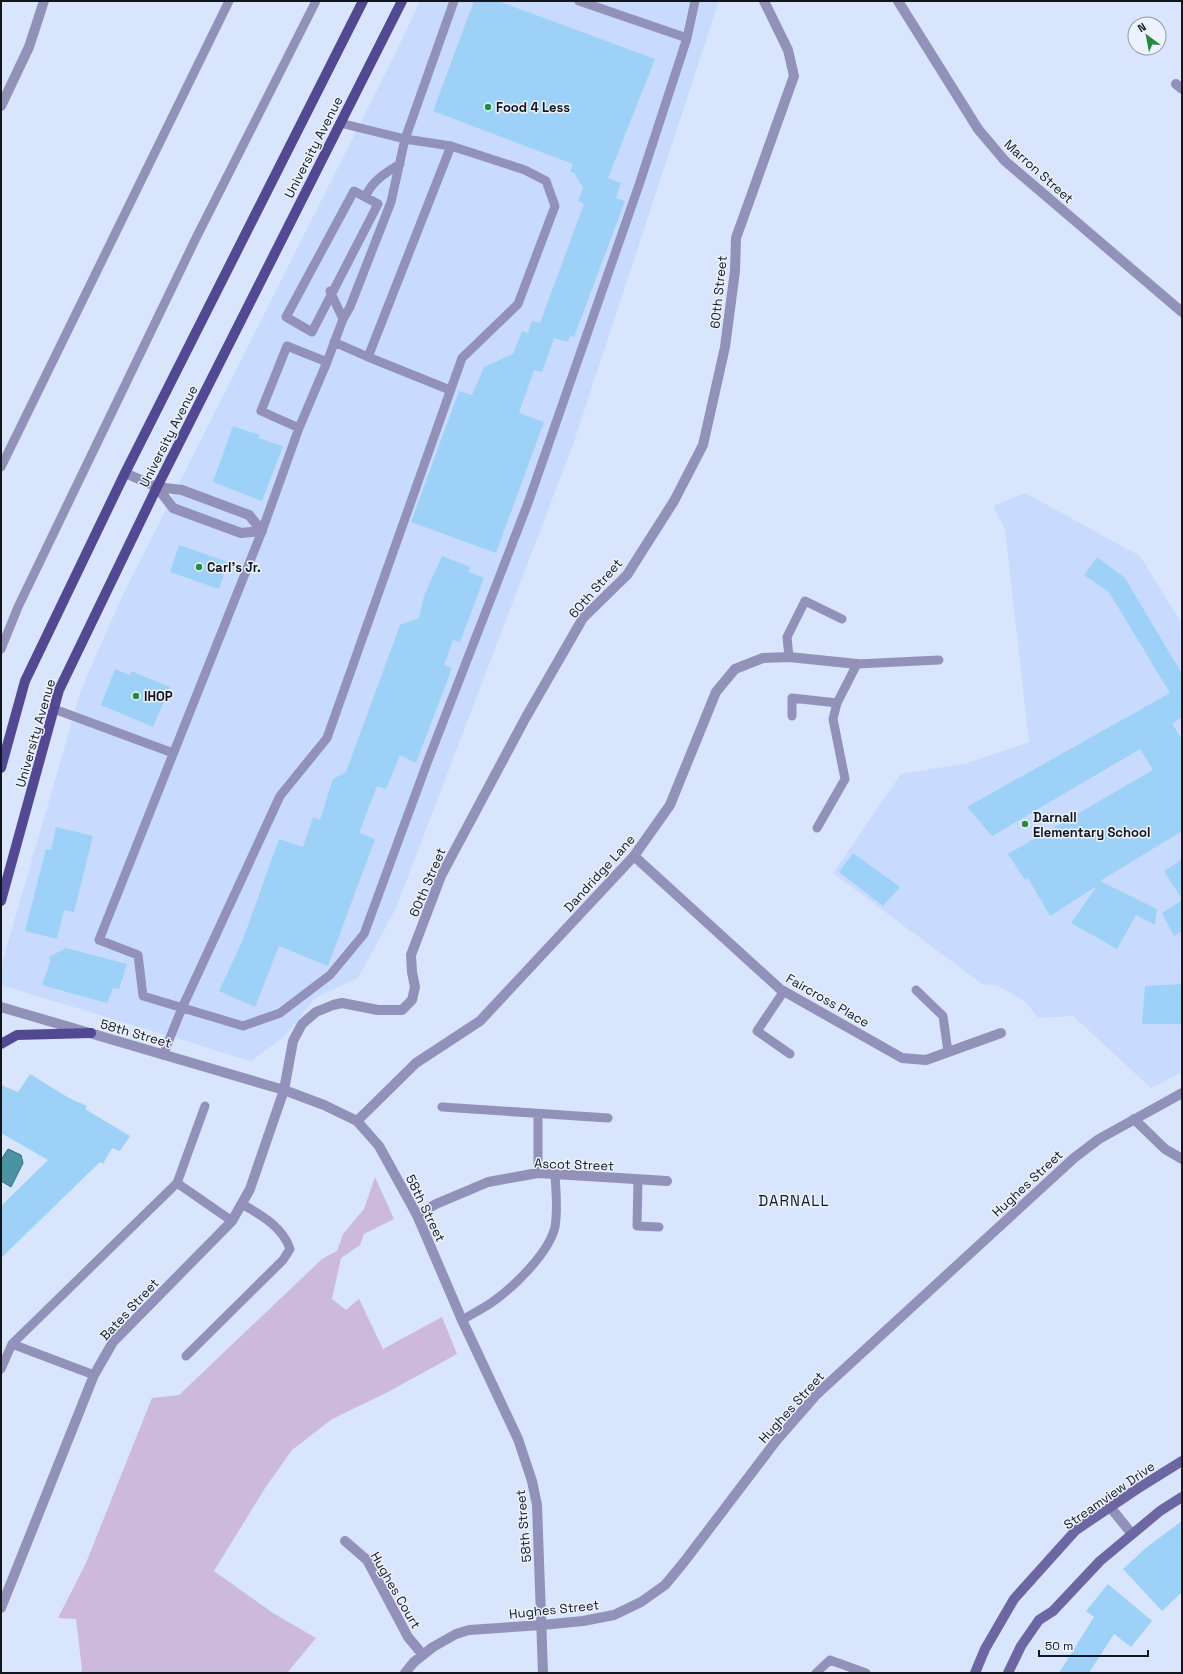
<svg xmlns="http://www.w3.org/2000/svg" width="1183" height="1674" viewBox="0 0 1183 1674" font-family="'Space Grotesk',sans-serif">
  <rect width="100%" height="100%" fill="#d9e5fd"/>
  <path fill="#c8dafe" d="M420 1H719L574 442 396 908 358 978 315 998 285 1036 251 1061 1 985V967L81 690 121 599 397 50Z
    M1025 493 1140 556 1182 624V1072L1151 1088 1073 1016 1039 1018 1024 1001 998 986 982 984 833 873 901 774 968 763 1029 742 1005 529 993 506Z"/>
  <path fill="#ccb9dc" d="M375 1177 394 1219 364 1234 360 1245 341 1258 332 1299 346 1310 359 1299 383 1349 442 1317 457 1354 386 1393 332 1419 292 1450 265 1488 214 1571 273 1613 316 1638 287 1673H81L82 1669 76 1619 58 1618 86 1563 152 1398 179 1395 322 1259 337 1251 343 1234 364 1209Z"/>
  <path fill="#4c92a5" stroke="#3a6d7d" d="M8 1149 21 1155 23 1163 11 1187 1 1181V1160Z"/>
  <path fill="#9dd1f7" d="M474 1H498L655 59 608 178 621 183 616 198 625 201 574 337 570 336 568 342 554 338 542 372 534 370 519 413 544 422 496 553 411 522 459 391 472 395 484 367 513 354 522 331 528 333 532 321 540 323 584 204 578 201 583 188 574 173 570 172 573 164 433 111Z
    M233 426 260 435 258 438 283 446 262 501 213 482Z
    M179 545 228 562 219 589 170 572Z
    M442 556 470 567 469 572 484 578 460 642 453 640 444 665 452 668 416 763 400 755 386 789 377 786 359 833 375 839 328 966 279 946 255 1007 219 991 242 942 279 839 303 847 313 817 320 820 333 779 346 772 400 625 419 618 424 596Z
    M1097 557 1125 578 1182 674V717L1172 724 1182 739V831L1100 881 1157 909 1155 925 1136 915 1117 949 1071 923 1097 886 1050 916 1028 878 1025 880 1008 854 1153 770 1140 749 992 836 967 807 1170 693 1109 592 1084 575Z
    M115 669 130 675 131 671 170 687 153 727 101 705Z
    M56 827 93 836 74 912 64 910 57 939 25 931 46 849 51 850Z
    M853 853 900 887 883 906 839 872Z
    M1182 859V899L1164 871Z
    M1182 900V931L1174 936 1162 913Z
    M66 948 127 964 119 989 113 988 107 1003 42 985 50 962 49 957Z
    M1182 984V1024H1142L1145 986Z
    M30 1074 69 1098 87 1106 85 1109 130 1136 120 1151 112 1148 103 1164 100 1162 1 1258V1206L48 1160 1 1133V1085L18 1092Z
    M1182 1521V1592L1162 1611 1123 1569 1147 1547Z
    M1108 1584 1152 1621 1131 1647 1114 1634 1089 1673H1059L1094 1617 1086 1611Z"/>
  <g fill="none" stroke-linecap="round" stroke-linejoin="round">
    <path stroke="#9291ba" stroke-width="9" d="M579 1 687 38 695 1
      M340 123 405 139 454 1
      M354 191 378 204 312 332 286 317Z
      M365 197C373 180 384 174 400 164
      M330 291 343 319
      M334 342 368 357
      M450 390 368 357 451 146
      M299 428 261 411 287 346 327 362 299 428 262 531 99 940 138 955 143 996 243 1026 280 1013 330 975 364 934 427 763 528 503 639 185 687 38
      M1 467 229 1
      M1 649 18 607 197 236 316 1
      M789 657 787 637 805 601 842 619
      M54 709 173 753
      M792 716V698L837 703 857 664 939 660
      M817 828 845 779 833 719 837 703
      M916 990 943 1016 948 1052
      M784 991 757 1031 790 1054
      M163 1055 182 1008 280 796 327 738 462 358 518 304 555 206 546 181 525 170 451 146 405 139 391 202 350 307 343 319 327 362
      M442 1107 608 1118
      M538 1173V1114
      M638 1180 637 1226 659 1227
      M177 1183 205 1106
      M462 1320C472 1314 482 1309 491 1303 513 1288 549 1253 555 1227 558 1210 556 1191 555 1175
      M12 1344 94 1375
      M186 1356 283 1260 290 1249C283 1227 261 1215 242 1204
      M1 1369 12 1344 177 1183 232 1221
      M816 1673 830 1660 866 1673"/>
    <path stroke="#9291ba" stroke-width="10" d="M898 1 978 129 1005 161 1182 312
      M1176 84 1182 89
      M1 106 29 47 44 1
      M125 473 157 487 182 490 249 515 262 531
      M157 487 173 508 241 533 262 531
      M634 856 780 989 902 1058 926 1060 1001 1033
      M1134 1119 1165 1149 1182 1159
      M357 1121 416 1063 480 1021 634 856 670 805 716 692 735 669 763 658 789 657 857 664
      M417 1215 436 1204 488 1182 538 1173 667 1181
      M345 1541 367 1560 408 1637 423 1655
      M1 1608 94 1375 113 1342 232 1221 250 1189 284 1090 293 1041 302 1024 316 1012 333 1005 342 1003 378 1010H402L412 1000 415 987 412 972 411 955 441 876 526 717 583 618 627 575 674 501 703 445 725 347 735 271 736 238 794 76 788 50 764 1
      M405 1673 414 1662 433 1647 456 1634 469 1630 542 1625"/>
    <path stroke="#9291ba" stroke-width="10" d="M1 1007 284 1090 324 1105 357 1121 379 1146 417 1215 462 1320 518 1439 532 1481 537 1505 543 1673
      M1110 1507 1132 1534
      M542 1625 583 1621 614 1615 641 1602 665 1585 684 1562 776 1441 817 1394 1074 1158 1099 1139 1182 1093"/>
    <path stroke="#6c67a3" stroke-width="10" d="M975 1673 985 1649 1014 1599 1076 1530 1137 1489 1182 1461
      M1008 1673 1021 1646 1039 1620 1053 1611 1100 1561 1160 1511 1182 1497"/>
    <path stroke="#524992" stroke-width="10" d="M126 471 363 1
      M1 768 25 681 125 473
      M1 901 59 690 157 487 402 1
      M1 1044 17 1035 91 1033"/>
  </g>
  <g fill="#248b41" stroke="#ecf2fe" stroke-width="1.5">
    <circle cx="488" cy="107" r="4"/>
    <circle cx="199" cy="567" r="4"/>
    <circle cx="136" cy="696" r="4"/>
    <circle cx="1025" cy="824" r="4"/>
  </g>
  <g text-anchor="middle" stroke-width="3" stroke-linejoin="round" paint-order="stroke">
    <g font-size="13" font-weight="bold" fill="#111620" stroke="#ecf2fe" text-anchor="start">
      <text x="496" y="112">Food 4 Less</text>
      <text x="207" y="572">Carl's Jr.</text>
      <text x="144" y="701">IHOP</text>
      <text x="1033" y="822">Darnall<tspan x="1033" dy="15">Elementary School</tspan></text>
    </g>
    <g font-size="13" fill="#111620" stroke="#ecf2fe">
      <text transform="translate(313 147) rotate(-63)" y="5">University Avenue</text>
      <text transform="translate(1039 171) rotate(42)" y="5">Marron Street</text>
      <text transform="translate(718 292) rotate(-84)" y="5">60th Street</text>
      <text transform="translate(168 436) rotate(-63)" y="5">University Avenue</text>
      <text transform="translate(595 588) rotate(-49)" y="5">60th Street</text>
      <text transform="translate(35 733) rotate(-74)" y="5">University Avenue</text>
      <text transform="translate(599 873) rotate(-48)" y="5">Dandridge Lane</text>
      <text transform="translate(427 882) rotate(-67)" y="5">60th Street</text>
      <text transform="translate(828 1000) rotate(30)" y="5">Faircross Place</text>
      <text transform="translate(136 1033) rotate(16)" y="5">58th Street</text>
      <text transform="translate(574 1164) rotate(2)" y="5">Ascot Street</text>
      <text transform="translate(1027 1183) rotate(-43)" y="5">Hughes Street</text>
      <text transform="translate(426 1208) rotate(64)" y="5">58th Street</text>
      <text transform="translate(129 1309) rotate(-47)" y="5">Bates Street</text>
      <text transform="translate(791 1407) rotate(-48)" y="5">Hughes Street</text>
      <text transform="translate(1109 1495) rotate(-35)" y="5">Streamview Drive</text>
      <text transform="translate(523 1526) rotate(-95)" y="5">58th Street</text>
      <text transform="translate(396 1590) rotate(60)" y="5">Hughes Court</text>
      <text transform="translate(554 1609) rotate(-6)" y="5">Hughes Street</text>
    </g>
    <g font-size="15" letter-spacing="1" fill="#111620" stroke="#ecf2fe">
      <text x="794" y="1206">DARNALL</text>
    </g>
  </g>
  <rect width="1183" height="1674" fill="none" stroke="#111620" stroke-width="4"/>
  <g transform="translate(1147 36) rotate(328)"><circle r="19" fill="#ecf2fe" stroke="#949aa5"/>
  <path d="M0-3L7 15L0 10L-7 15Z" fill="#248b41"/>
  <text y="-6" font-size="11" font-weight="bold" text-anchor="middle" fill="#111620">N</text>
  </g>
  <path d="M1039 1650v6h109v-6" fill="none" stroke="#111620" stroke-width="2"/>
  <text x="1045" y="1650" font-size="12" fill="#111620" stroke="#ecf2fe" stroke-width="3" paint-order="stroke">50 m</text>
</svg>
